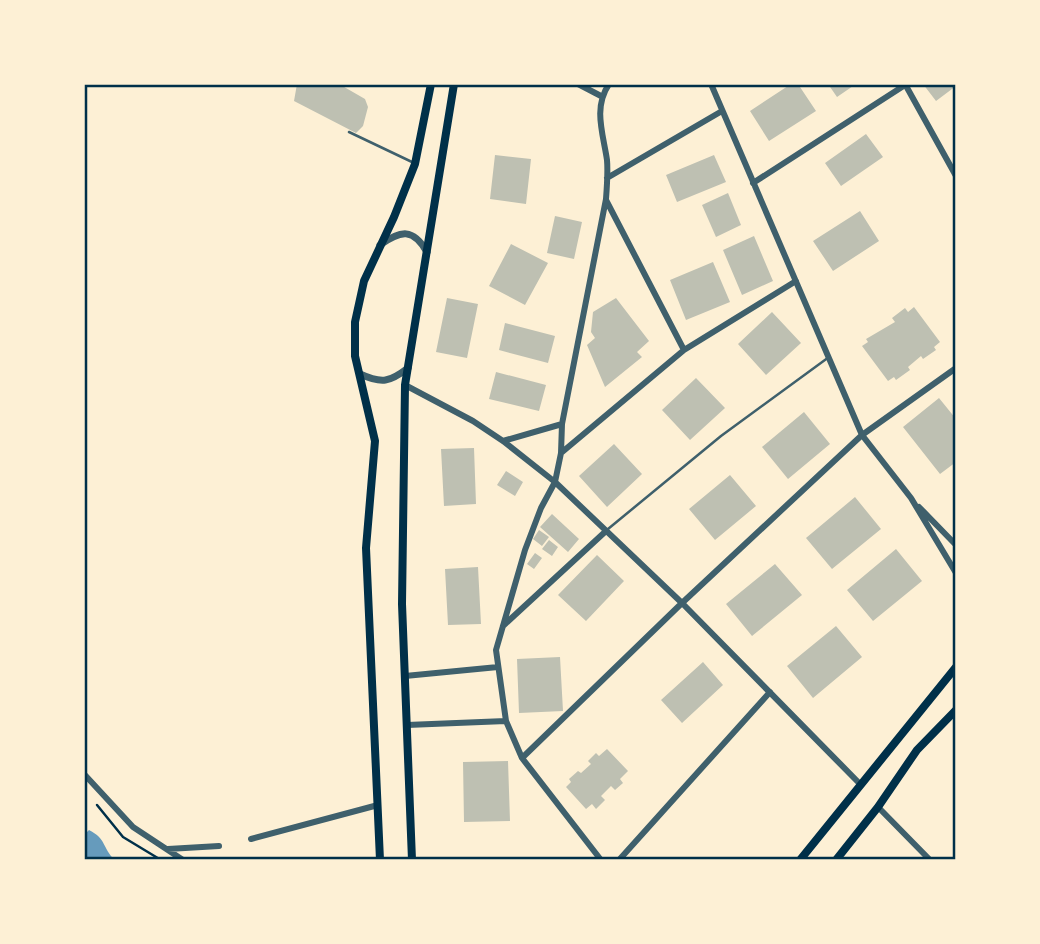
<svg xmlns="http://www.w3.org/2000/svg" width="1040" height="944" viewBox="0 0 1040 944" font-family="Signika,sans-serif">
  <rect width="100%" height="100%" fill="#fdf0d5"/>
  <path fill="#669bbc" d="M89 830C107 839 102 848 115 860H86L84 835Z"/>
  <path fill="#bec0b2" d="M297 84H339L365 99 368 107 363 126 356 133 294 101Z
    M791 84H798L816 111 769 141 750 111Z
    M828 84H856L837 97Z
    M923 84H956V86L936 101Z
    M866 134 883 157 841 186 825 163Z
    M495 155 531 159 526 204 490 199Z
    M714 155 726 182 677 202 666 175Z
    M728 193 741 225 716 237 702 205Z
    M860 211 879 241 833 271 813 241Z
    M555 216 582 222 574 259 547 253Z
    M754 236 773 281 742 295 723 250Z
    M511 244 548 263 525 305 489 286Z
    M713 262 730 302 686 320 670 280Z
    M447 298 478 304 467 358 436 352Z
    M616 298 649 341 637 352 642 357 605 387 587 345 595 338 591 332 593 312Z
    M914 307 940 342 934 347 936 350 923 359 921 356 908 367 910 370 896 380 894 377 888 381 862 346 868 342 866 339 895 322 892 318 905 308 908 312Z
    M772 312 801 343 766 375 738 344Z
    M505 323 555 336 548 363 499 350Z
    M496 372 546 385 539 411 489 399Z
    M696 378 725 408 690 440 662 410Z
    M939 398 956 419V462L940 474 903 427Z
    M804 412 830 444 788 479 762 447Z
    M614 444 642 474 607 507 579 476Z
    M474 448 476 504 444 506 441 449Z
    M506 471 523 482 515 496 497 485Z
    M730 475 756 506 715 540 689 509Z
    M855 497 881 529 832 569 806 538Z
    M552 514 579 539 568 552 540 527Z
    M539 530 549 537 542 546 533 539Z
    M549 540 558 547 552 556 542 549Z
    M896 549 922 581 873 621 847 590Z
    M535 553 542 558 534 569 527 564Z
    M597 555 624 581 586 621 558 595Z
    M775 564 802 595 752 636 726 604Z
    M478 567 481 624 448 625 445 569Z
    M836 626 862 657 813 698 787 666Z
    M560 657 563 711 519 713 517 659Z
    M703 662 723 685 682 723 661 700Z
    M607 749 628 771 620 779 623 783 615 790 611 786 601 796 605 800 596 809 592 804 586 809 566 787 571 782 569 779 578 771 581 773 591 764 588 761 596 753 599 756Z
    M508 761 510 821 464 822 463 762Z"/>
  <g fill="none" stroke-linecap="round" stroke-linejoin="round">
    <path stroke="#003049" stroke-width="2.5" d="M97 805 123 837 161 860"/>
    <path stroke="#3f606c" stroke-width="2.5" d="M349 132 412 162
      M608 529 721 436 829 357"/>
    <path stroke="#3f606c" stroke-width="6" d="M578 84 601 96
      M711 84 862 435 911 498 956 573
      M905 84 956 176
      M607 178 722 111
      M753 183 905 85
      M606 200 684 350
      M405 385 473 421 503 441 555 482 682 603 860 784
      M503 441 562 424
      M561 453 562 424 606 199C607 186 608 172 607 160 603 133 593 108 609 84
      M919 507 956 545
      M503 626 606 531
      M405 676 498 667
      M407 725 506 721
      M522 758 682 603 862 435 956 368
      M84 774 133 827 183 860
      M878 807 930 860
      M251 839 378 805
      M168 849 219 846
      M601 860 522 758 506 721 496 650 525 550 541 508 555 482 561 453 684 350 796 281
      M619 860 770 692"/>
    <path stroke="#3f606c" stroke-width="7" d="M380 245C401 230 413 228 427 252
      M360 374C382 384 390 382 408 368"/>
    <path stroke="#003049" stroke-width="8" d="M380 860 366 548 375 441 355 356V322L364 281 394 217 415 164 431 84
      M412 860 402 604 405 385 454 84
      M800 860 956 667
      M836 860 878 807 917 750 956 710"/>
  </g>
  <rect width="1040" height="944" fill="none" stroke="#fdf0d5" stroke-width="172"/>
  <rect x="86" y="86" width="868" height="772" fill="none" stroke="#003049" stroke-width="2.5"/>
</svg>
